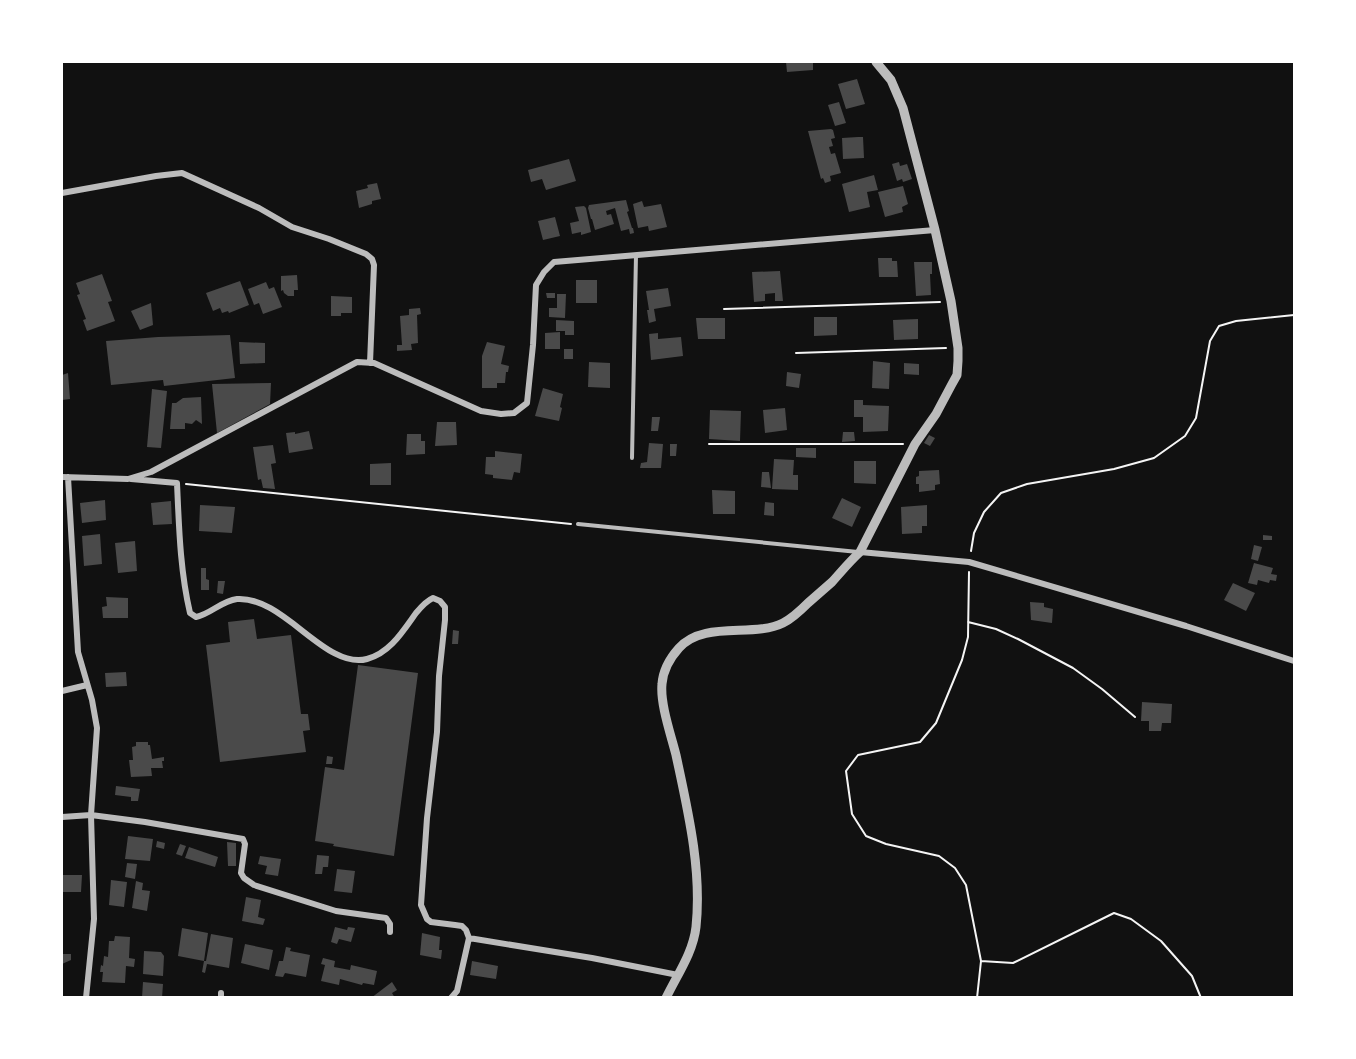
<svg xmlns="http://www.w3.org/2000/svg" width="1356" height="1059" viewBox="0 0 1356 1059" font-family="Quicksand,sans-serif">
  <rect width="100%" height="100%" fill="#111"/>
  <path fill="#4a4a4a" d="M786 62H813V70L787 72Z
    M857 79 865 104 846 109 838 84Z
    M839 102 846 123 835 126 828 105Z
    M831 129 833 130 835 138 831 139 833 146 829 147 831 154 835 153 841 173 830 176 831 181 825 183 823 178 821 179 808 131Z
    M858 137H863L864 158 843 159 842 138Z
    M569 159 576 181 546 190 542 179 531 182 528 170Z
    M899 162 900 166 907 164 912 179 903 182 902 179 897 181 892 164Z
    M874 175 878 190 867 192 870 207 849 212 842 184Z
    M377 183 381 199 372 201V204L359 208 356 191 368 188 367 185Z
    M903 186 908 204 902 207 903 212 885 217 878 192Z
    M626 200 629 211 627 212 632 228H633L634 233 630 234 629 229 621 231 615 208 606 211 607 215 611 214 614 224 595 230 592 219H591L588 208 589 205Z
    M642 201 644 207 661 204 667 227 649 231 648 226 638 228 633 204Z
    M584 206 586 208 591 232 581 235V232L572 234 570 223 579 221 575 207Z
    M555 217 560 236 543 240 538 221Z
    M878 258H892V261H897L898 277H879Z
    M914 262H932V274H930L931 295 916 296Z
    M780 271 783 301H775V293L765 294V301L754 302 752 272Z
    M102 274 112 301 108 302 115 321 87 331 83 320 86 319 77 295 80 294 76 283Z
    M297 275 298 290H294V296H288L284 293 283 290 281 291V276Z
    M576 280H597V303H576Z
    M240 281 249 305 229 313 228 311 222 313 220 308 213 311 206 293Z
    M266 282 269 289 274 287 282 307 263 314 259 303 254 305 248 289Z
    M668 288 671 306 654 309 656 321 649 323 647 310H649L646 291Z
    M546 293H555V298H547Z
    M557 294H566L565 318 549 317V308H557Z
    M331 296 352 297V313H341V316H331Z
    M151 303 153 325 140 330 131 311Z
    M420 308 421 314 417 315 418 343 411 344 412 350 397 351V345H402L400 316 409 315V309Z
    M814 317H837V335L814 336Z
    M696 318H725V339H698Z
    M918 319V339L894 340 893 320Z
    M556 320 574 321V335H565V331H556Z
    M560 332V349H545V333Z
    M658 333V339L681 337 683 356 651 360 649 334Z
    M230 335 235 378 164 386 163 380 111 385 106 341 158 337Z
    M239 342 265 343V363L240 364Z
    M487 342 505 346 501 364 509 366 508 372H506L505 383H497V388H482V356Z
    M564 349H573V359H564Z
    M873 361 890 363 889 389 872 388Z
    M589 362 610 363V388L588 387Z
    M904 363 919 364V375L904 374Z
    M787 372 801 374 799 388 786 386Z
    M68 373 70 399 62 400V375Z
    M271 383 270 404 217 433 212 384Z
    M543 388 563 394 560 407 562 408 559 421 535 416Z
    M152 389 167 391 161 448 147 447Z
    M201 397 202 424 196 420 192 424 185 423V429H170L172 403H176L183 398Z
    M854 400H863V405L889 406 888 431 863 432V417H854Z
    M785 408 787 430 765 433 763 410Z
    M710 410 741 411 740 441 709 439Z
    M652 417H660L658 431H651Z
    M437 422H456L457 445 435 446Z
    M309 431 313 449 289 453 286 433 295 432V434Z
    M843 432H854L855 441 842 442Z
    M407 434H421V441H425V454L406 455Z
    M929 435 935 438 930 446 924 443Z
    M649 443 663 444 661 468H640L641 463 647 462Z
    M670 444H677L676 456H670Z
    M273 445 276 463 271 464 275 489 263 488 261 479 258 480 253 447Z
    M796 448H816V458L796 457Z
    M495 451 522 454 520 473 514 472 512 480 493 478V475L485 474 486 457H495Z
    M774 459 794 460 793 475H798V490L772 489Z
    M854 461H876V484L854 483Z
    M391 463V485H370V464Z
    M939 470 940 484 935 485V490L919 492V484H916V477L919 476V471Z
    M762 472H769L771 488 761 487Z
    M712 490 735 491V514H713Z
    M842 498 861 507 852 527 832 518Z
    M105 500 106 520 82 523 80 503Z
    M171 501 172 524 153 525 151 503Z
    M765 502 774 503V516L764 515Z
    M200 505 235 507 232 533 199 531Z
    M927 505V526H922V533L902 534 901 507Z
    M100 534 102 564 84 566 82 536Z
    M1263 535 1272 536V540H1263Z
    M135 541 137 571 118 573 115 543Z
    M1254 545 1262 547 1258 561 1251 559Z
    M1254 563 1273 568 1271 574 1277 575 1276 581 1270 580 1269 583 1258 580 1257 585 1248 583Z
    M201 568H206V579L209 580V590H201Z
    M218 581H225L223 594 217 593Z
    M1233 583 1255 593 1246 611 1224 600Z
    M106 597 128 598V618H103L102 607 107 606Z
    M1030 602 1044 603V607L1053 609 1052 623 1031 620Z
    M254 619 257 639 291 635 301 714H308L310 730 303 731 306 752 220 762 206 645 230 642 228 622Z
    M453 630 459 631 458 644H452Z
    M358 665 418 673 394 856 333 846 334 844 315 841 325 767 344 770Z
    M126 672 127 686 106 687 105 673Z
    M1142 702 1172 704 1171 723H1162L1161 731H1149V721H1141Z
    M136 742H148V745H150L152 759 164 757V761H162L163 768H151L152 776 131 777 129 760H133L132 747 136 746Z
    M327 756 333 757 332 764H326Z
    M116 786 140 789 138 801H131V797L115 795Z
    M128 836 153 839 150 861 125 859Z
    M157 841 165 843 164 849 156 847Z
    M227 842 236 843V866H228Z
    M180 844 186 846 182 856 176 854Z
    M189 847 218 857 215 867 185 858Z
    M317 855 329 856 328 867H323L322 874H315Z
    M260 856 281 859 278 876 265 874 267 866 258 864Z
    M127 863 137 864 135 879 125 877Z
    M337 869 355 871 352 893 334 891Z
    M62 875H82L81 892H62Z
    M111 880 127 882 124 907 109 905Z
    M136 881 143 883 142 890 150 891 147 911 132 908Z
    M246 897 261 900 258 917 265 919 263 925 242 921Z
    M335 927 347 930 348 927 355 928 351 942 339 939 337 944 331 942Z
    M182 928 208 933 204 961 178 956Z
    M422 933 440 937 439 950H442L441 959 420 955Z
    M211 934 233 938 229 968 207 964 205 973 202 972 204 961H206Z
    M115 936 130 937 129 958 135 959 134 967 126 966 125 983 102 982 103 972H100L101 965 103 966 104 956 108 957 109 941H114Z
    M245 944 273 950 269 970 241 963Z
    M286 947 291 948 290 951 310 955 306 977 285 973 283 977 275 976 279 961H283Z
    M144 951 161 952 164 956 163 976 143 974Z
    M62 954H71V960L62 964Z
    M323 958 335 961 334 967 350 970 351 965 377 971 374 985 363 983 362 985 340 979 339 985 321 981 325 965 321 964Z
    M472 961 498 966 496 979 470 975Z
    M143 982 163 984 162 998H142Z
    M392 982 397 990 392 993 395 998H371Z"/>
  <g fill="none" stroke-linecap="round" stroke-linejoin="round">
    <path stroke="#f5f5f5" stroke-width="2" d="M724 309 940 302
      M796 353 946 348
      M709 444H903
      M186 484 571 524
      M971 551 974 533 984 512 1001 493 1027 484 1114 469 1154 458 1185 436 1196 418 1210 341 1219 326 1236 321 1294 315
      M969 572 968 637 962 660 936 723 920 742 858 755 846 771 852 814 866 836 886 844 939 856 955 868 966 885 981 961 1013 963 1114 913 1131 919 1161 941 1192 976 1201 998
      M968 622 996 629 1018 639 1073 668 1102 689 1135 717
      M977 998 981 961"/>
    <path stroke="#bcbcbc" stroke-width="4" d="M632 458 636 255
      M578 524 858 552"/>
    <path stroke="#bcbcbc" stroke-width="6" d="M62 193 156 176 182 173 259 208 292 227 329 239 366 254 372 259 374 265 370 363
      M62 477 128 479 151 472 357 362 374 363 481 411 501 414 514 413 527 403 533 345 536 285 544 272 554 262 935 230
      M68 477 78 652 92 700 97 728 91 815 94 919 86 998
      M131 479 177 483C179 527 180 570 190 613L196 617C211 614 221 601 237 599 284 596 325 670 367 659 390 653 403 631 416 613 421 607 426 601 433 598L440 601 445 607V620L439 676 437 732 427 818 421 905 427 919 431 922 455 925 462 926 466 930 469 938 457 991 451 998
      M860 552 969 562 1186 626 1294 661
      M62 691 87 685
      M62 817 91 815 145 822 243 839 245 844 241 873 244 878 254 885 336 911 386 918 390 924V932
      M469 938 592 958 678 975
      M221 998V993"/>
    <path stroke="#bcbcbc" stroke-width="9" d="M666 998C677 975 693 953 696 927 702 870 688 811 676 755 671 735 660 704 662 684 663 670 670 658 679 648 704 620 753 638 783 623 793 618 800 611 808 603 816 596 824 589 832 582 841 572 850 561 860 552L915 444 936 414 952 384 957 375 958 361V348L951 301 935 230 903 108 891 80 876 62"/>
  </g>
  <rect width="1356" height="1059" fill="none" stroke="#ffffff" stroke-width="126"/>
</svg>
